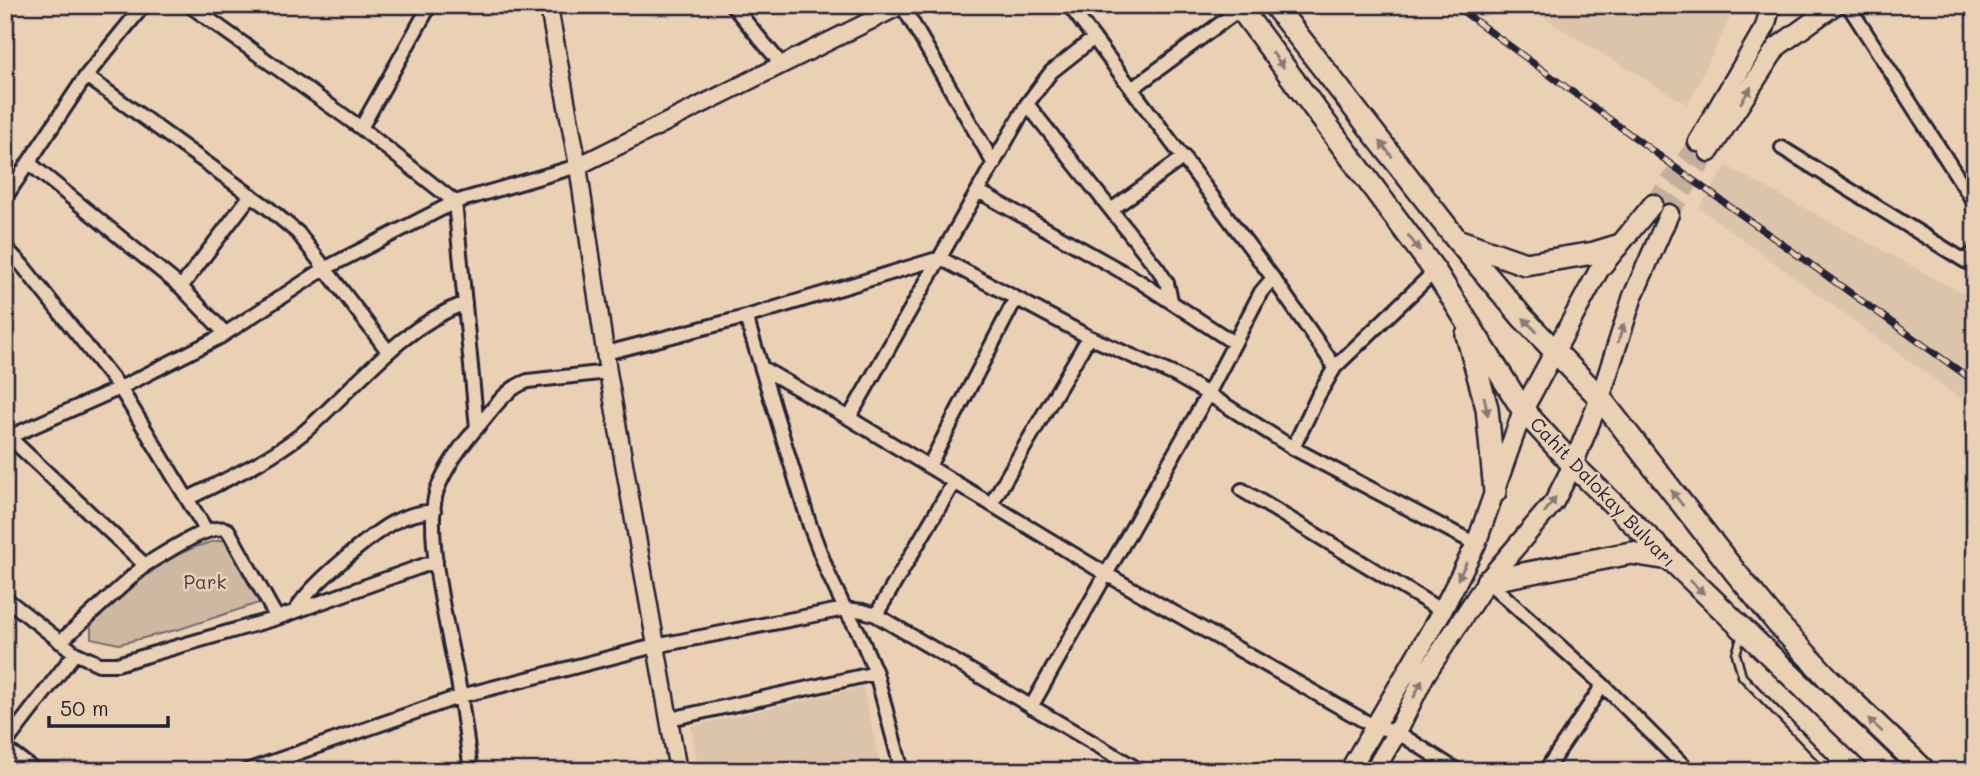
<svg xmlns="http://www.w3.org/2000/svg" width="1980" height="776" viewBox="0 0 1980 776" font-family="Mali,sans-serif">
  <rect width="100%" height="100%" fill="#ebd1b3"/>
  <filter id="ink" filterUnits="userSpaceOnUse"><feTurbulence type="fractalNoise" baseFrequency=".0143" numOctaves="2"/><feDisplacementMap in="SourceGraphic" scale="14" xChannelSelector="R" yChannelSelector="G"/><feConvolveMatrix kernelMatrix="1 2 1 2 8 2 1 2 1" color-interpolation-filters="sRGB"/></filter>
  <g filter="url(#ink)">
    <path fill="#dcc4aa" d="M1522 5H1736L1688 105Z
      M1727 166 1975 300V409L1699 208Z
      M863 687 881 771H699L691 726Z"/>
    <path fill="#ceb8a2" stroke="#786d6e" stroke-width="2" d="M228 539 262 602 180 629 119 644 91 638V622C135 586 170 546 228 539Z"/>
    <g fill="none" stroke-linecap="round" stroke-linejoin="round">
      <path stroke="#c3ae9b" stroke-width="18" stroke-dasharray="18 9" stroke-linecap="butt" d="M1653 204 1698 142
        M1669 214 1709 152"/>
      <g stroke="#22223b" stroke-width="11">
        <path id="service" d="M1742 634 1736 654 1742 676 1834 771"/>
      </g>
      <g stroke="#22223b" stroke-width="18">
        <path id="minor" d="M189 5 361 128 455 202 477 428
          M732 5 782 65
          M902 5 994 164
          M1069 5 1273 278 1335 367
          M1848 5 1975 204
          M86 76 267 207 298 233 388 351
          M1133 88 1240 9
          M1027 104 1158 269 1167 283 1171 300
          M361 128 430 5
          M1782 148 1965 261 1975 252
          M29 163 181 287 225 333
          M978 191 1139 281 1234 343
          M5 198 86 76 144 5
          M1111 210 1184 157
          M5 247 22 265 120 388 206 530
          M181 287 251 195
          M746 317 810 526 828 573 845 609 858 631 876 673 902 771
          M606 353 746 317 940 258 1089 337 1175 375 1208 394 1293 448 1476 544
          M762 368 849 418 1106 574 1375 727 1397 732 1458 771
          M849 418 1027 104 1051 72 1094 38
          M9 437 120 388 220 337 324 269 455 202 578 166
          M5 438 9 437 145 565 60 642
          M1293 448 1318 396 1335 367 1435 271
          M929 466 1016 298
          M1242 490 1442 611
          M187 499C227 479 268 461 303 433 355 388 399 328 465 303
          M991 504 1089 337
          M145 565C163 555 210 521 228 530L277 618
          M1487 581 1603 685 1689 771
          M5 598 75 653 5 744
          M296 611C303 591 372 534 392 523 405 516 419 512 434 511
          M876 615 954 482
          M75 653 99 664H117L277 618 436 561
          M1031 707 1208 394 1261 292 1273 278
          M670 719 876 673
          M5 748 36 771
          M246 771 461 696 655 646 845 609 863 611 876 615 1141 771
          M471 771C467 741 463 710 458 681 449 635 423 532 437 490 446 466 464 442 481 423 495 406 507 388 528 381L608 372
          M1545 771 1603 685"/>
      </g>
      <g stroke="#22223b" stroke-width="21">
        <path id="tertiary" d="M550 5 551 19 578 166 608 372 678 771
          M578 166 902 5"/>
      </g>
      <g stroke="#22223b" stroke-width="23">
        <path id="secondary" d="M1698 142 1765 27 1771 5
          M1709 152 1777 47 1835 5
          M1349 771 1442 611 1476 544 1523 410 1599 270 1653 204
          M1374 771 1397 732 1425 675 1487 581 1554 502 1573 465 1600 398 1633 296 1669 214"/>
      </g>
      <g stroke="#22223b" stroke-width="26">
        <path id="primary" d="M1238 5 1435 271 1523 410 1573 465 1890 771
          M1274 5 1457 240 1523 318 1600 398 1736 573 1778 624 1829 679 1925 771
          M1457 240 1525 264 1594 253 1617 246
          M1467 335 1487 408 1495 492
          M1487 581 1631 553 1669 559"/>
      </g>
      <use href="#service" stroke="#ebd1b3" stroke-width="6"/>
      <use href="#minor" stroke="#ebd1b3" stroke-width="12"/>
      <use href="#tertiary" stroke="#ebd1b3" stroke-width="16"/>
      <use href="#secondary" stroke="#ebd1b3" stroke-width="18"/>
      <use href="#primary" stroke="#ebd1b3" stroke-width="21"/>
      <g stroke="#22223b" stroke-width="7">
        <path id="rail" d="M1454 5 1683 173 1975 382"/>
      </g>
      <use href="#rail" stroke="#ebd1b3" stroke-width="4.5" stroke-dasharray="13" stroke-linecap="butt"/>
    </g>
    <defs><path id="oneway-solid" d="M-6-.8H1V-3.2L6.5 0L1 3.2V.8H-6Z" transform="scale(1.75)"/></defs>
    <g fill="#867a77">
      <use href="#oneway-solid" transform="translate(1278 60) rotate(53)"/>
      <use href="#oneway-solid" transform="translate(1746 95) rotate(-57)"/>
      <use href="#oneway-solid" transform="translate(1386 149) rotate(-128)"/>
      <use href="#oneway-solid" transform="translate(1414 243) rotate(53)"/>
      <use href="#oneway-solid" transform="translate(1530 325) rotate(-134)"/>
      <use href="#oneway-solid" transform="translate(1621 333) rotate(-72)"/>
      <use href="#oneway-solid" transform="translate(1486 406) rotate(79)"/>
      <use href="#oneway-solid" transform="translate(1677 498) rotate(-128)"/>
      <use href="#oneway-solid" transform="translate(1550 505) rotate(-54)"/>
      <use href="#oneway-solid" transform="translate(1462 571) rotate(117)"/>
      <use href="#oneway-solid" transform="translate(1697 587) rotate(44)"/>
      <use href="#oneway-solid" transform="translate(1418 689) rotate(-64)"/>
      <use href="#oneway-solid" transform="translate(1875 725) rotate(-137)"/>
    </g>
  </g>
  <g text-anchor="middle" stroke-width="5" stroke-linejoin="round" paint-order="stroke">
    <g font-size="19" fill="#22223b" stroke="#ebd1b3">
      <text transform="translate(1603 492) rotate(46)" y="7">Cahit Dalokay Bulvarı</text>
    </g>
    <g font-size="19" fill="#444050" stroke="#ebd1b3">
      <text x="205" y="589">Park</text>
    </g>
  </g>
  <rect width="1980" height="776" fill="none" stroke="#ebd1b3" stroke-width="28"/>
  <rect x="14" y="14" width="1952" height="748" fill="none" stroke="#22223b" stroke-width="2.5" filter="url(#ink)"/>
  <path d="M49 716v10h119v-10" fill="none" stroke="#22223b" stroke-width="3.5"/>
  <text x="60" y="716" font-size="21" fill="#22223b" stroke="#ebd1b3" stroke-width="5" paint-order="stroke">50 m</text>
</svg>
